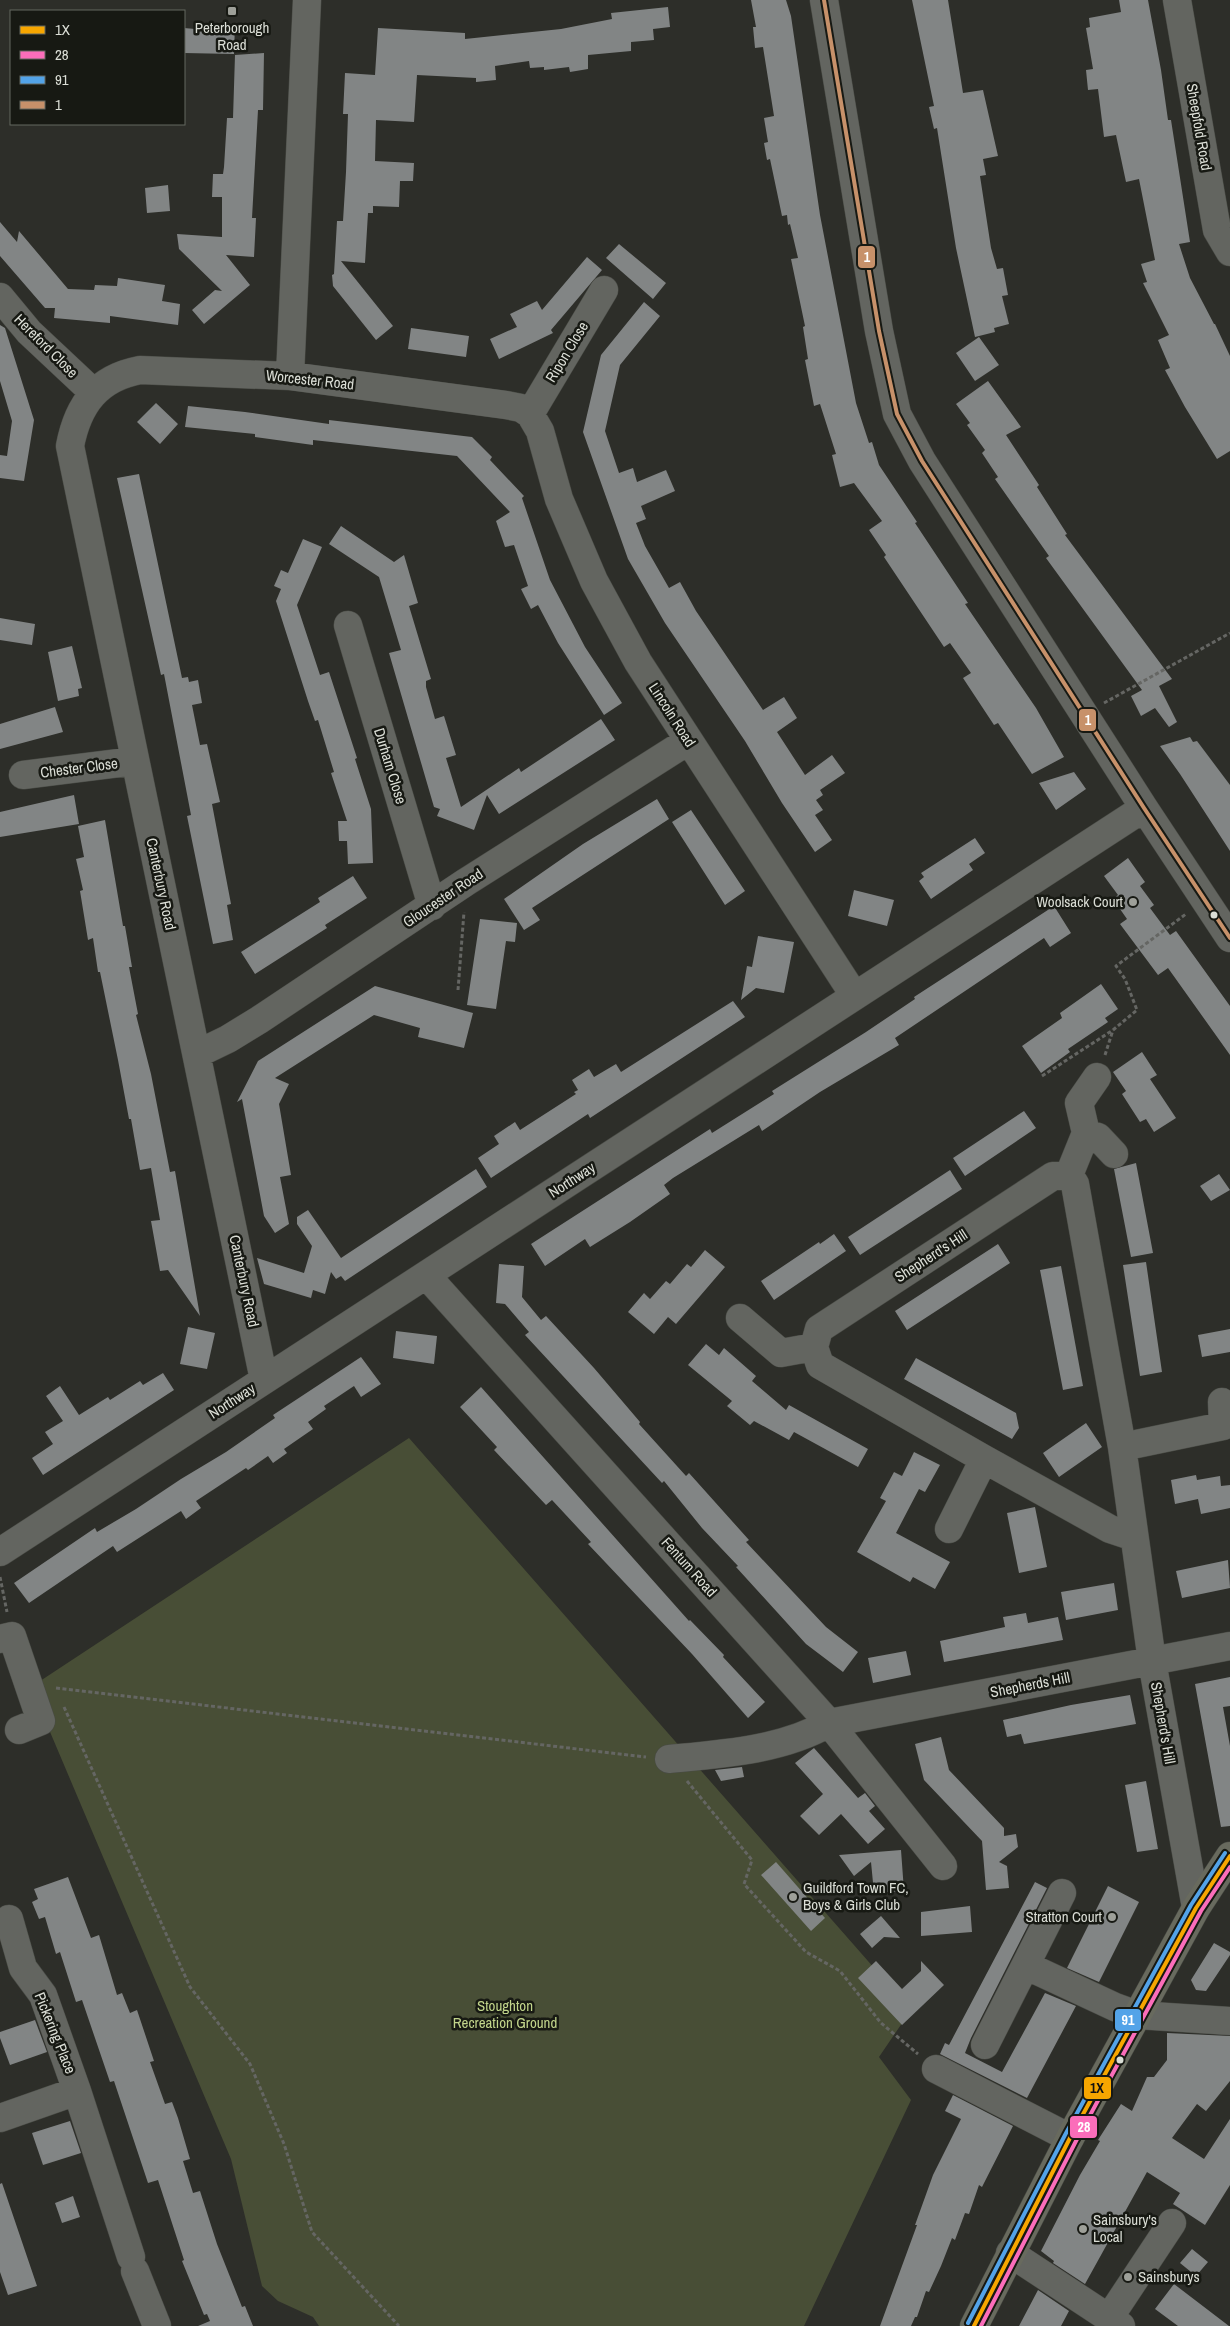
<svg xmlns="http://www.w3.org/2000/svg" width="1230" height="2326" viewBox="0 0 1230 2326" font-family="'Archivo Narrow',sans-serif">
  <rect width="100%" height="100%" fill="#2d2e29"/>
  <path fill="#484e36" d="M409 1438 911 2010 879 2057 911 2100 804 2326H319L313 2317 278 2301 262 2286 231 2159 31 1687Z"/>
  <path fill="#828585" d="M751 0H786L791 16 820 215 856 403 869 443 872 442 879 465 917 522 915 523 968 603 965 604 1036 708 1064 757 1032 774 998 723 994 725 963 678 971 673 950 643 944 647 884 557 886 555 869 530 882 521 854 483 840 487 832 455 836 454 820 404 814 406 805 360 808 359 803 327 805 326 791 259 798 258 790 224 788 225 787 215 782 216 770 159 767 160 764 143 768 142 764 118 774 116 763 47 755 48 753 27H756Z
    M912 0H948L963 93 983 90 998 156 983 159 986 175 980 176 991 248 997 269 1003 268 1008 295 1002 296 1009 324 994 328 995 332 975 337 956 248 937 128 934 129 929 107 934 106Z
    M1119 0H1148L1161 70 1168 120H1171L1190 242 1179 244 1190 278 1214 324H1215L1230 356V451L1217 459 1185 407 1165 370 1170 368 1158 340 1169 335 1143 283 1147 282 1141 264 1155 260 1139 179 1126 182 1116 135 1104 137 1098 89 1088 90 1086 70 1093 69 1086 28 1090 27 1089 18 1121 12Z
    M668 7 670 27 653 29 654 40 631 42V51L588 55V69L570 72 569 67 544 70V67L530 68 529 61 495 66 496 80 476 82V78L417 75 414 122 376 120 375 161 414 163 413 181H400L399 207 373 206V213H368L365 263 341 261 393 326 376 340 333 286 332 275 334 274 337 221H343L346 172 348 114H343L345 73 375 75 378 28 465 33V39L561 29 612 19 611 13Z
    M195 23 235 24 234 54 184 53V28L195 29Z
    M264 53 263 110H258L252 218H256L254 257 226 255 250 285 204 324 192 310 215 290 222 291 179 249 177 234 222 237V197H212L213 174H223L224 167 227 118H233L235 55Z
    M168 185 170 211 147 213 145 188Z
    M0 222 17 242 19 231 68 289 94 290 95 285 117 286 118 278 165 285 162 301 180 304 178 325 110 316V323L54 318 55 308H45L0 256Z
    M619 244 666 283 653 299 606 258Z
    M587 257 602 270 551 330 553 333 499 359 490 339 517 327 510 314 537 301 542 310Z
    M644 302 660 316 620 365 605 431 619 473 633 468 637 482 666 470 675 491 641 506 646 519 636 523 645 546 669 588 680 582 696 611 763 710 784 697 797 718 777 732 805 775 832 755 845 773 820 790 823 795 816 800 823 810 815 815 832 840 815 852 782 803 745 741 665 623 628 559 583 432 601 355Z
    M0 325 5 328 34 420 24 481 0 478V455L7 456 12 421 0 381Z
    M411 328 469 336 466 357 408 349Z
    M979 337 999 365 975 381 956 353Z
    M988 381 1021 427 1006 435 1039 485 1037 487 1067 534 1065 535 1172 679 1159 686 1177 722 1169 727 1155 708 1141 716 1131 696 1142 690 1046 558 1049 556 995 479 998 477 982 453 985 450 967 425 970 423 956 404Z
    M156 403 178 424 160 444 137 422Z
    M188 406 245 412 329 424V420L472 437 492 457 490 460 524 496 522 498 550 580 585 647 622 703 604 715 558 643 538 605 531 609 521 589 528 586 514 545 505 547 496 521 510 512 457 456 313 440V445L255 437V434L185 427Z
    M139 474 182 678 188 677 189 682 198 680 202 703 192 705 200 745 207 744 220 802 212 804 231 904 227 905 233 940 213 944 187 816 191 815 164 674 161 675 117 478Z
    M341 526 394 562 404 555 418 603 409 606 431 679 426 681V687L435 719 444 716 456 755 446 758 461 807 519 768 521 772 601 719 615 740 499 814 487 795 474 830 437 816 440 809 434 807 389 653 401 650 379 577 329 544Z
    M303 539 322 547 297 605 320 675 329 672 357 758 355 759 371 809 373 863 348 864 347 841H339L338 821H347L331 773 334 772 318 720 315 721 308 701 276 601 281 589 274 586 281 570 288 573Z
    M0 618 35 624 32 645 0 640Z
    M72 646 82 688 78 689 79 696 58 701 48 652Z
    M55 707 63 732 0 749V724Z
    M1190 737 1193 742 1197 741 1230 785V851L1180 774 1160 746Z
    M1074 772 1086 789 1056 810 1039 783Z
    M74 795 79 824 0 837V812Z
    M657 799 669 819 532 908 540 920 524 930 504 899 583 844Z
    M691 810 745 891 725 905 672 822Z
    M105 820 123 926H125L132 967H129L138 1014 136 1015 151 1074 170 1172 175 1171 200 1316 168 1270 160 1271 151 1221 160 1220 151 1168 140 1170 131 1119H129L118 1060 100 972H98L93 938 88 940 80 891 83 890 76 859 84 857 78 826Z
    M975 838 985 853 969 864 973 870 931 899 919 881 924 877 921 873Z
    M1128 858 1145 882 1140 886 1154 905 1150 908 1170 935 1176 931 1230 1006V1055L1168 968 1158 975 1120 924 1127 919 1113 899 1118 895 1104 876Z
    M353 876 367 898 325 925 327 928 255 974 241 952 320 902 318 898Z
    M854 890 894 900 887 926 848 916Z
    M1054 906 1071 933 1050 947 1044 938 895 1038 899 1045 820 1092 762 1131 759 1125 673 1178 664 1185 670 1194 630 1222 590 1247 585 1239 545 1266 531 1244 710 1129 712 1133 774 1094 772 1091 866 1032 915 999 914 997Z
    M480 919 517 923 515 942 506 941 496 1009 467 1005Z
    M758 936 794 942 784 993 756 988 741 1000 747 966 752 967Z
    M1101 984 1118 1009 1105 1018 1108 1022 1068 1049 1070 1052 1041 1073 1022 1046 1062 1018 1060 1013Z
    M375 986 473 1013 464 1048 418 1037 420 1028 374 1015 275 1078 289 1084 279 1104 291 1175 280 1177 289 1224 275 1233 264 1216 242 1099 237 1102 258 1061Z
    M733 1001 745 1017 590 1118 588 1114 491 1178 478 1158 499 1144 494 1136 515 1122 520 1130 576 1094 574 1092 578 1090 572 1080 589 1069 594 1077 616 1064 621 1072Z
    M1142 1052 1157 1075 1150 1079 1176 1118 1154 1132 1146 1119 1140 1122 1122 1094 1126 1091 1113 1072Z
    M1024 1111 1036 1128 965 1176 953 1158Z
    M1136 1163 1153 1253 1131 1257 1114 1169Z
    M476 1169 487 1187 345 1281 341 1276 336 1279 331 1272 325 1294 313 1290 311 1298 264 1284 257 1258 304 1273 312 1246 297 1224V1217L308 1210 341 1258Z
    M950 1170 962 1189 860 1255 848 1237Z
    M1219 1174 1230 1190 1211 1201 1200 1186Z
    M834 1234 846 1251 774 1300 761 1281 819 1242 820 1244Z
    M998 1244 1010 1263 907 1330 895 1311Z
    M705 1250 725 1267 676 1324 668 1317 654 1334 628 1312 644 1293 650 1299 666 1281 670 1284 687 1264 691 1267Z
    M1146 1262 1162 1372 1140 1376 1123 1265Z
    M499 1264 524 1266 522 1297 541 1320 546 1316 594 1368 640 1422 639 1424 686 1476 689 1473 749 1540 746 1542 826 1627 858 1652 843 1672 806 1644 736 1567 738 1566 702 1528 664 1481 662 1483 525 1335 529 1332 505 1304 496 1303Z
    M1061 1266 1083 1386 1063 1390 1040 1270Z
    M188 1327 215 1333 207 1369 180 1364Z
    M1230 1329V1352L1202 1357 1198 1335Z
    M396 1331 437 1336 434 1364 393 1358Z
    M706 1344 719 1355 724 1348 756 1376 752 1381 786 1410 789 1405 868 1449 858 1467 794 1432 789 1440 754 1421 750 1425 727 1406 732 1401 688 1365Z
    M361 1357 381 1384 361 1397 354 1386 324 1406 326 1409 308 1422 313 1429 284 1449 287 1453 273 1463 268 1456 248 1470 246 1468 196 1501 201 1508 186 1519 181 1511 117 1552 113 1546 29 1603 14 1583 95 1528 97 1532 136 1509 181 1479 226 1452 275 1418 273 1415Z
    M916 1358 1016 1413 1019 1428 1012 1439 904 1379Z
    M163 1373 174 1390 43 1475 32 1458 53 1444 45 1432 63 1421 46 1396 60 1386 79 1415 108 1397 110 1400 140 1381 143 1385Z
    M481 1387 689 1621 690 1620 724 1655 723 1657 765 1702 748 1718 692 1654 588 1544 591 1542 552 1500 546 1505 494 1450 497 1447 460 1407Z
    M1086 1423 1102 1447 1059 1477 1043 1453Z
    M914 1452 940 1465 925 1492 919 1489 896 1533 950 1562 935 1589 913 1577 910 1582 857 1552 886 1501 880 1498 894 1472 902 1476Z
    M1196 1475 1197 1480 1220 1476 1221 1486 1230 1485V1508L1201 1514 1198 1499 1175 1504 1171 1480Z
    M1035 1507 1047 1567 1019 1573 1007 1513Z
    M1228 1560 1230 1588 1182 1598 1176 1571Z
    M1114 1583 1118 1610 1066 1620 1061 1592Z
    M1026 1613 1028 1623 1058 1617 1063 1640 944 1662 940 1641 1005 1627 1003 1617Z
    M906 1651 911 1675 873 1683 868 1658Z
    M1230 1677V1706L1223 1707 1230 1746V1826L1221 1827 1195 1684Z
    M1130 1695 1136 1724 1024 1744 1021 1734 1007 1737 1003 1720 1071 1705Z
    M941 1737 949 1770 1004 1828V1836L1016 1834 1018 1847 999 1862 1007 1866 1009 1888 986 1890 982 1841 924 1780 915 1744Z
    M814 1748 858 1798 865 1793 875 1806 869 1811 885 1829 868 1844 841 1814 819 1835 800 1816 823 1794 795 1763Z
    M742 1767 744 1777 721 1781 715 1770Z
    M1146 1781 1158 1849 1137 1852 1125 1785Z
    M901 1850 904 1891 874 1893 871 1862 854 1876 839 1855Z
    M776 1862 825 1918 811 1931 761 1875Z
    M68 1877 91 1938 99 1935 117 1995 122 1993 130 2013 137 2010 154 2061 150 2062 165 2104 172 2102 178 2118 190 2159 183 2161 193 2193 200 2191 217 2244 242 2307 245 2306 253 2326H198L210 2321 207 2314 204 2315 182 2261 184 2260 158 2180 148 2183 114 2081 110 2082 82 2000 76 2002 60 1952 56 1954 45 1917 39 1919 32 1902 38 1899 34 1889Z
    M1035 1882 1047 1888 971 2038 965 2053 1002 2072 1045 1993 1076 2006 1027 2098 940 2054 945 2043 949 2045Z
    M1108 1886 1139 1902 1099 1982 1067 1968Z
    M970 1906 972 1932 921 1936V1912Z
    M881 1916 900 1938 884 1937 872 1948 860 1934Z
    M1214 1943 1230 1952V1955L1206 1991 1196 1990 1191 1980Z
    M876 1961 902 1989 921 1971V1961L944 1985 902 2025 858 1978Z
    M35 2020 47 2052 10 2065 0 2038V2032Z
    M1167 2033 1230 2036V2081L1206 2111 1197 2104 1172 2138 1204 2159 1230 2119V2185L1205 2225 1173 2204 1180 2193 1147 2172 1085 2284 1053 2263 1054 2261 1041 2251 1080 2175 1100 2141 1098 2140 1121 2104 1132 2111 1147 2077H1154L1167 2060Z
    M953 2095 1013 2126 982 2187 979 2185 969 2214 965 2213 955 2240 952 2238 941 2266 929 2292 926 2291 917 2317H915L911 2326H880L917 2225H915L933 2175 961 2119 945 2111Z
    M70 2121 81 2153 43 2165 32 2133Z
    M2 2183 37 2286 8 2295 0 2272V2184Z
    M73 2196 80 2217 62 2223 55 2203Z
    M1192 2249 1208 2262 1196 2276 1180 2263Z
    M1174 2284 1229 2326H1178L1155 2309Z
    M1038 2290 1069 2311 1061 2326H1019Z"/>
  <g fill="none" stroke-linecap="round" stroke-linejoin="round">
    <g stroke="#494b45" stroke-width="29">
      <path id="minor" d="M824 0 879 331 897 414 922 461 1144 808 1230 938
        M1177 0 1217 230 1230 252
        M0 297 29 332 94 393
        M290 376 307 0
        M530 414 604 290
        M348 625 432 906
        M23 775 135 761
        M197 1054 228 1039 259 1020 466 882 688 741
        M1086 1133 1098 1137 1114 1154
        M1069 1175 1075 1184 1122 1447 1152 1661 1196 1908
        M1069 1175 1053 1176 819 1329 814 1347 820 1365 984 1459 1110 1529 1134 1537
        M1069 1175 1086 1133 1079 1103 1097 1077
        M426 1275 829 1723 943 1866
        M740 1318 781 1353 814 1347
        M264 1380 70 446C78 404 98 378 140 370L290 376 506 405 521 408 530 414 540 431 559 499 594 581 638 662 854 995
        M1122 1447 1223 1426 1222 1402
        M949 1529 984 1459
        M0 1552 1144 808
        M0 1639 12 1636 41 1721 19 1730
        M669 1759C722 1754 783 1750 829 1723L1230 1646
        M9 1919 23 1968 43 1995 77 2091 131 2257
        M1027 1966 1115 2007 1137 2015 1230 2021
        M985 2045 1062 1893
        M936 2069 1070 2138
        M0 2118 77 2091
        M1010 2253 1121 2326
        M135 2271 157 2326
        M1109 2318 1172 2223"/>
    </g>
    <g stroke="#494b45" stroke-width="29">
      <path id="major" d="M974 2326 1070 2138 1196 1908 1230 1856"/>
    </g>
    <path stroke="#656663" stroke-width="3" stroke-dasharray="4 2.5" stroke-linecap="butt" d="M1104 703 1230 633
      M458 990 464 912
      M1105 1055 1113 1030
      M1042 1076 1113 1030 1137 1010 1125 979 1116 966 1186 914
      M0 1577 7 1612
      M56 1688 646 1757
      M64 1707 190 1987 250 2064 284 2144 312 2232 399 2326
      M687 1781 752 1860 744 1884 806 1952 840 1971 881 2023 918 2054"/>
    <use href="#minor" stroke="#636560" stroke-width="28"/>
    <use href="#major" stroke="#686a5e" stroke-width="28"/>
    <g stroke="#171913" stroke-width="8">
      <path id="bus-1" d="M974 2326 1070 2138 1196 1908 1230 1856"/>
    </g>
    <g stroke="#171913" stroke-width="8">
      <path id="bus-2" d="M981 2326 1076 2141 1201 1911 1230 1867"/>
    </g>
    <g stroke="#171913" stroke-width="8">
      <path id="bus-3" d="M968 2323 1065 2135 1191 1905 1225 1853"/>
    </g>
    <g stroke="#171913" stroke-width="8">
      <path id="bus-4" d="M824 0 879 331 897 414 922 461 1144 808 1230 938"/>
    </g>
    <use href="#bus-1" stroke="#f7a600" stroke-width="4"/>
    <use href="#bus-2" stroke="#fb6dba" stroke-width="4"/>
    <use href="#bus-3" stroke="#53a3e8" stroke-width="4"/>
    <use href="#bus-4" stroke="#c7916a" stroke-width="4"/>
  </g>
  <g fill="#9ea099" stroke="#171913" stroke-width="2">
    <rect x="227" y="6" width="10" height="10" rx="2.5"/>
    <circle cx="1133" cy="902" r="5"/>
    <circle cx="793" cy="1897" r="5"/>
    <circle cx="1112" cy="1917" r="5"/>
    <circle cx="1083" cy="2229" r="5"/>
    <circle cx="1128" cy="2277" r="5"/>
  </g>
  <g fill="#dbded6" stroke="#171913" stroke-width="2">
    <circle cx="1214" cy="915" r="4.5"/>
    <circle cx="1120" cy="2060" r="4.5"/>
  </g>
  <g text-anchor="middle" stroke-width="5" stroke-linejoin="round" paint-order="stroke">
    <g font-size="15" fill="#dbded6" stroke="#171913" text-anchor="start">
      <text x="232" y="33" text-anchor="middle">Peterborough<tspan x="232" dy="17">Road</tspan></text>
      <text x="1123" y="907" text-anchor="end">Woolsack Court</text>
      <text x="803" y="1893">Guildford Town FC,<tspan x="803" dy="17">Boys &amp; Girls Club</tspan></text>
      <text x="1102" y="1922" text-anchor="end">Stratton Court</text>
      <text x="1093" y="2225">Sainsbury's<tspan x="1093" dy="17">Local</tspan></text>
      <text x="1138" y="2282">Sainsburys</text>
    </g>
    <g font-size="15" fill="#dbded6" stroke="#171913">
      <text transform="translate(1199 127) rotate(80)" y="5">Sheepfold Road</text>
      <text transform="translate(46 346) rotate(45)" y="5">Hereford Close</text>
      <text transform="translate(567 352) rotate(-59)" y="5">Ripon Close</text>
      <text transform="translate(310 380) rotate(6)" y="5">Worcester Road</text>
      <text transform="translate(672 715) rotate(57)" y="5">Lincoln Road</text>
      <text transform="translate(390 766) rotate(73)" y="5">Durham Close</text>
      <text transform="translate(79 768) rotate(-7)" y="5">Chester Close</text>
      <text transform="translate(161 884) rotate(78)" y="5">Canterbury Road</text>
      <text transform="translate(443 898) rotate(-34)" y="5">Gloucester Road</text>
      <text transform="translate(572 1180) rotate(-33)" y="5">Northway</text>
      <text transform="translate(931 1256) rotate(-33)" y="5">Shepherd's Hill</text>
      <text transform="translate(244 1281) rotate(78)" y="5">Canterbury Road</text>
      <text transform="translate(232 1401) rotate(-33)" y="5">Northway</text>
      <text transform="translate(689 1567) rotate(48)" y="5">Fentum Road</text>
      <text transform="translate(1030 1685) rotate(-11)" y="5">Shepherds Hill</text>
      <text transform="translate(1163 1723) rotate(80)" y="5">Shepherd's Hill</text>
      <text transform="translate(55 2033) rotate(68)" y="5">Pickering Place</text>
    </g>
    <g font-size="15" fill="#c2d58b" stroke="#171913">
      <text x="505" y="2011">Stoughton<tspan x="505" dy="17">Recreation Ground</tspan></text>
    </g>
  </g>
  <g stroke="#171913" stroke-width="2">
    <rect x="857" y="245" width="19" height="24" rx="5" fill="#c7916a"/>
    <rect x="1078" y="708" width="19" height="24" rx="5" fill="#c7916a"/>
    <rect x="1114" y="2008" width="28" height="24" rx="5" fill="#53a3e8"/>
    <rect x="1083" y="2076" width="29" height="24" rx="5" fill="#f7a600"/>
    <rect x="1069" y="2115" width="29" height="24" rx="5" fill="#fb6dba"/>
  </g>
  <g font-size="14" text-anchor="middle" font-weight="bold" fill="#fff">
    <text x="867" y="262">1</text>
    <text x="1088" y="725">1</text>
    <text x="1128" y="2025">91</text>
    <text x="1084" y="2132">28</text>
  </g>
  <g font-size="14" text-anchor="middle" font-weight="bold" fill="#111">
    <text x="1097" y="2093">1X</text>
  </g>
  <rect x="10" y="10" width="175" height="115" fill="#171913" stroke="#656861"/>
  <rect x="20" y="26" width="25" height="8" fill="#f7a600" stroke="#656861"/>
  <text x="55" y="35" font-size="15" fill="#dbded6">1X</text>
  <rect x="20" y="51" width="25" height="8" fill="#fb6dba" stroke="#656861"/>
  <text x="55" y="60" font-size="15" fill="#dbded6">28</text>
  <rect x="20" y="76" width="25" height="8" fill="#53a3e8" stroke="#656861"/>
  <text x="55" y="85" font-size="15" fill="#dbded6">91</text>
  <rect x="20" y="101" width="25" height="8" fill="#c7916a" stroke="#656861"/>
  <text x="55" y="110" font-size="15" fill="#dbded6">1</text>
</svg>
